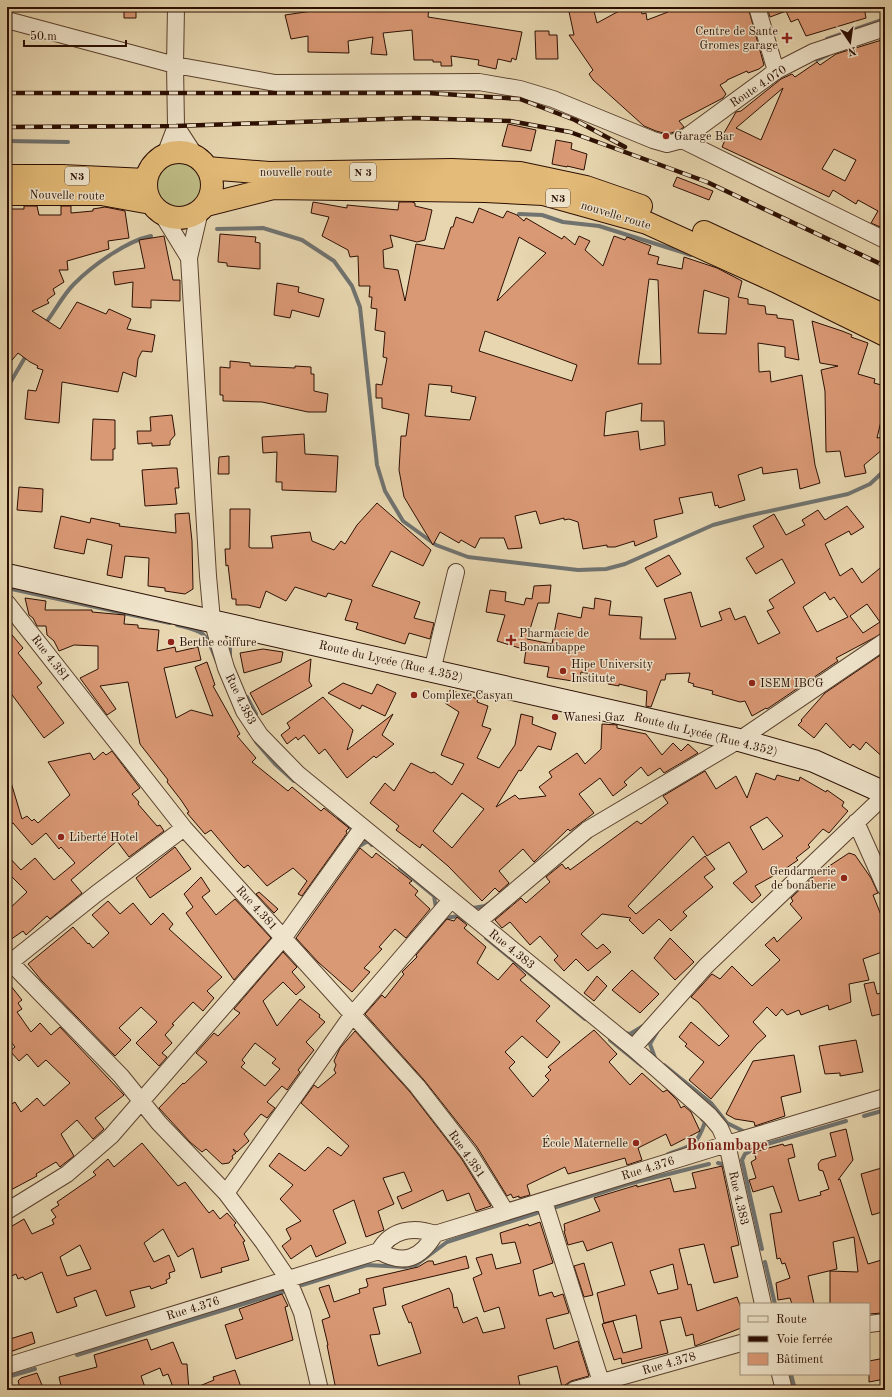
<svg xmlns="http://www.w3.org/2000/svg" width="892" height="1397" viewBox="0 0 892 1397" font-family="'Old Standard TT',serif">
  <rect width="100%" height="100%" fill="#e7d6af"/>
  <filter id="stains"><feTurbulence type="fractalNoise" baseFrequency=".005" numOctaves="4"/><feColorMatrix values="0 0 0 0 .2 0 0 0 0 .09 0 0 0 0 .02 0 0 0 .5 -.17"/></filter>
  <radialGradient id="worn" r=".72"><stop offset=".6" stop-color="#630" stop-opacity="0"/><stop offset="1" stop-color="#630" stop-opacity=".3"/></radialGradient>
  <path fill="#bebb85" stroke="#756544" d="M152 186a27 27 0 1 1 54 0a27 27 0 1 1-54 0Z"/>
  <g fill="none" stroke-linecap="round" stroke-linejoin="round">
    <path stroke="#707370" stroke-width="4" d="M827 39 885 19
      M817 60 828 55
      M7 141 68 142
      M519 214 542 215 563 222 599 226 691 255
      M217 229 263 228 302 240 334 261 352 286 360 307 377 465 385 491 403 521 436 545 468 557 578 570 606 569 625 564 713 525 747 516 848 494 870 484 885 470
      M45 324C55 311 63 295 74 284 92 266 126 241 151 236
      M7 388 27 354
      M7 588 170 623
      M177 625C208 632 205 633 217 662
      M230 641V656
      M247 697 256 714
      M256 742 275 764 294 781
      M339 818 352 829 350 833
      M356 848 368 841 372 845
      M400 868 434 896 436 908 434 911
      M470 906 473 908 485 906 488 904
      M437 928 446 918 458 916 466 921
      M486 938 585 1019
      M625 1033 630 1034 643 1026
      M610 1040 642 1066
      M655 1058 650 1044 657 1032
      M664 1065 711 1103 727 1123 747 1133
      M864 1116 885 1110
      M767 1144 846 1121
      M761 1145 745 1154 742 1160 762 1249
      M668 1154C692 1145 696 1148 705 1122L702 1119
      M718 1163 726 1165 727 1168
      M550 1209 628 1184 709 1164
      M765 1262 775 1304
      M302 1285 367 1265 405 1267 416 1265 447 1242 543 1211
      M77 1355 289 1290
      M791 1374 795 1390
      M7 1377 35 1369"/>
  </g>
  <path fill="#da9975" stroke="#2c0f03" fill-rule="evenodd" d="M124 7H136V18H124Z
    M311 7H429L428 17 522 32 516 60 512 58 511 62 498 59 496 69 478 65 479 60 451 56 452 66H441V62H433V60H414L412 30 383 33 387 55 371 54 373 37 348 41 349 53 308 52V36L291 39 285 15 312 11Z
    M568 7H593L597 23 619 11 617 7H640L642 14 646 13 647 20 668 12V9L674 7H748L764 65 759 69 748 73 747 71 727 80V81L720 85 726 94 723 98 679 121 684 127 678 131 667 134 656 131 644 126 593 80 589 74 593 70 569 35H574Z
    M767 7H864L866 18 806 36 798 19 791 22 786 11 770 17Z
    M535 31H549V35H557L558 59H536Z
    M885 39V229L871 223 878 211 858 200 856 204 833 190 829 197 722 147 726 138 721 141 720 140 736 112 741 111 781 79 792 74 795 77 817 62 820 65 836 54ZM783 88 761 140 736 128ZM834 149 856 160 845 181 822 169Z
    M508 124 536 130 531 151 502 146Z
    M556 140 572 143 571 149 587 154 584 170 567 166V167L552 164Z
    M677 177 713 191 709 200 673 186Z
    M313 202 347 208V205L398 210 399 202H412L415 203V206L432 210 425 240 417 242 390 235 393 247 383 250 384 268 398 270 405 301 416 244 444 249 451 227H453L456 217 473 223 479 208 503 218 507 211 517 215 524 221 526 218 562 239 564 236 575 245 579 236 590 241 585 250 603 266 614 236 625 240 627 237 651 246 648 254 659 257 657 264 682 269 684 257 717 268 742 281 738 297 748 299V304L765 306 766 314 777 315V318L793 320 799 360 785 357V347L758 343 759 372 770 371 771 382 802 375 815 465 820 483 800 489 797 469 763 474 762 467 738 475 745 500 719 508 718 505 715 506 712 492 679 498 683 513 654 520 657 537 635 546 634 541 615 547H607V545L583 549 578 522 569 519 564 520V518L540 524 536 511 515 516 522 548 508 549 504 538H480L475 548 461 540 459 543 440 532 433 545 404 497 399 470 401 436H406L409 414 382 408V398H376V384L382 385 387 358 383 357 385 332 375 330 377 309 371 308 372 297H369L370 286H359L358 256 350 257 348 250 322 236 329 217 311 213ZM519 237 546 253 497 301ZM649 279 658 280 661 364H638ZM704 290 729 298 726 334 698 333ZM485 331 577 365 572 381 479 351ZM429 384 452 386 451 392 476 397 470 420 425 416ZM642 403 641 421H664L665 445 640 450 638 431 604 436 606 412Z
    M24 206H37L39 215H61V206H71V213L93 211V209L105 207 125 211 129 238 108 241 109 249 67 261 68 270H59L64 282 53 289 55 294 47 300 49 303 32 311 60 329 77 302 106 314 109 309 131 319 127 329 155 335 152 352 142 351 138 359 136 377 123 372 118 392 62 382 59 423 25 419 28 390 36 391 43 370 37 368 38 366 30 362 18 353 7 366V209H24Z
    M220 234 256 237 255 242 260 243V269L227 266V263L218 262Z
    M164 236 173 280H180V301L151 300V308L132 307 133 282 115 285 113 272 145 268 139 240Z
    M277 283 299 287 298 292 324 299 319 317 292 310 290 318 274 315Z
    M812 321 842 331 852 335 851 337 868 343 858 374 875 379 874 383 885 386V404L877 438 883 437V449L864 465 866 473 845 477 840 451 826 452 825 391 821 370 838 366 820 363Z
    M230 361 250 363V366L295 368V366L311 367V374H314V391L328 394 326 412H308L262 402 223 401V395H220V367L230 368Z
    M172 415 175 435 170 441V445L152 446V443L138 444 137 431H151L150 417Z
    M93 419 115 420V449H113V460H91Z
    M304 434 305 454 338 456 336 492 282 490V482H276L277 452 263 453 262 437Z
    M229 456V474H218L219 457Z
    M171 468H177L179 488H175L177 504 145 506 142 470Z
    M19 487 43 489 42 512 17 510Z
    M377 503 431 550 423 566 391 551 372 586 420 602 414 618 434 623 430 639 409 633 405 644 356 629 358 623 345 620 352 600 328 593 326 597 295 587 286 601 266 591 260 608 248 605H236V599H232L228 565 226 566 225 549H230V509H250L249 547 251 548H273L271 536 310 532 312 541 334 550 341 541 345 544 357 525Z
    M847 506 864 527 851 535 849 531 825 544 840 576 852 568 862 583 885 564V632L836 658 838 661 767 709 766 708 752 716 745 701 740 702 712 694 713 691 693 686 694 684 688 682 690 673 666 674 665 680H661L651 707 646 706 647 691 619 684V686L608 684 610 678 581 672 579 682 547 677 549 667 524 663 526 650 497 641 505 615 486 612 490 590 506 592 505 601 524 605 526 598 532 599 534 586 551 585 549 603H538L527 639 552 644 558 613 581 618 583 607 594 609 595 598 611 601 609 615 642 617 640 639H676L664 599 691 592 701 627 722 620 719 612 730 608 735 620 745 616 758 644 780 633 767 611 774 608 769 600 795 583 782 559 756 574 746 558 764 547 753 526 774 514 786 535 805 525 802 520 818 510 825 520ZM825 592 830 600 834 597 848 617 817 632 803 607ZM867 604 880 622 863 633 850 616Z
    M189 513 192 541 193 589 185 594 165 591V588L148 586 149 558 125 556 122 578 107 575 112 545 87 539 84 554 54 548 61 516 90 523 91 518 120 524 119 526 176 533 175 514Z
    M669 555 681 574 657 587 645 568Z
    M25 598 46 601 45 610H92V612L125 615 124 624 138 625V628L159 630 157 651 175 647 176 652 198 647 201 660 164 668 176 718 191 710 213 716 195 667 207 662 215 685 213 686 240 734 237 736 256 758 252 762 288 791 292 787 321 811 324 808 349 828 346 831 347 833 302 896 298 894 307 881 293 868 267 886 248 865 244 868 238 862 211 830 205 834 187 813 189 812 181 800 167 782 168 780 140 744 128 682 100 686 116 709 107 715 80 678 98 669V646L74 645 59 651 54 641 47 635 46 626H37L33 618 29 615Z
    M7 629 23 648 18 653 42 683 37 687 64 723 44 738 7 688Z
    M263 649 283 652 281 662 244 673 240 653Z
    M885 652V759L866 742 860 750 853 744 850 748 826 723 814 738 798 725 802 721 801 720 825 693Z
    M311 659 309 681 312 686 262 715 250 693Z
    M343 683 372 694 377 684 396 693 385 716 362 705 360 709 328 693Z
    M450 690 478 699 477 702 488 706 482 726 491 729 477 758 499 768 515 745 521 714 533 717 532 724 556 733 551 750 538 746 521 771 519 770 496 807 515 795 519 799 546 796 539 787 552 777 549 772 577 753 585 764 601 749 602 724 617 725V728L646 734 662 755 673 743 681 751 688 744 698 753 664 773 660 768 648 776 641 767 624 782 627 785 613 796 600 778 579 794 594 813 570 831 568 829 534 862 523 849 499 871 509 883 499 892 495 888 482 901 448 866 422 844 420 848 396 830 399 826 370 803 385 783 394 791 411 763 431 773 434 772 452 785 464 764 441 755 459 712 445 703ZM462 793 484 809 452 848 433 831Z
    M323 697 353 730 347 750 393 714 382 735 394 744 376 758 374 756 347 778 325 749 319 754 304 735 298 740 296 737 287 744 281 735 290 728 287 723Z
    M112 751 140 788 132 794 139 802 138 804 157 826 160 825 164 831 129 857 117 841 71 880 82 893 50 919 47 916 26 935 23 931 7 942V911L27 892 7 872V855L21 870 35 858 54 880 75 863 61 847 59 849 46 833 32 845 13 823 7 826V779H10L22 819 27 816 32 821 34 819 38 823 70 795 48 762 90 753 94 760 103 752 106 755Z
    M705 771 716 789 736 776 747 798 756 773 775 780 777 775 799 781 800 777 826 792 827 790 844 802 842 806 848 811 829 833 823 829 808 845 810 847 796 858 798 860 782 871 755 886 761 895 752 903 733 883 747 872 729 842 707 856 693 836 628 906 636 914 705 856 715 869 704 877 713 887 683 912 687 916 671 931 659 919 643 934 629 920 631 918 602 914 581 934 597 949 603 944 611 952 588 971 576 959 564 971 554 960 558 956 540 936 530 945 510 922 502 928 495 920 521 898 526 903 550 882 546 877 562 864 566 869 568 867 570 870 637 821 641 824 668 803 663 796ZM767 817 783 836 763 850 750 827Z
    M175 847 191 869 150 898 136 878Z
    M360 848 372 858 376 853 412 881 409 883 418 891 415 895 430 909 406 938 395 929 379 947 382 949 364 968 370 972 352 992 318 962 296 938Z
    M849 853 855 855 871 878 878 893 873 895 885 925V931L881 932 885 951 863 959 869 980 849 984 851 1002 829 1010 828 1005 801 1015 799 1010 787 1015 782 1009 776 1016 767 1007 753 1022 766 1036 757 1044 711 1099 689 1080 704 1062 685 1046 687 1044 679 1037 691 1022 719 1046 729 1036 698 1002 691 997 712 974 720 979 732 966 752 986 780 960 765 945 774 937 777 942 802 918 790 904 793 901 791 898 814 876Z
    M201 877 210 891 202 897 216 915 235 899 271 938 234 980 186 913 193 907 184 894Z
    M259 892 278 909 274 913 256 894Z
    M108 901 120 914 133 903 151 925 163 913 173 924 169 929 222 977 207 991 214 998 203 1011 193 1002 172 1024 174 1025 165 1035 172 1043 162 1053 167 1057 159 1066 136 1043 157 1022 141 1007 119 1028 131 1040 115 1056 42 981 28 964 73 927 88 944 89 943 93 948 109 933 92 915Z
    M457 917 467 925 464 928 486 947 477 963 498 980 513 963 526 975 520 980 550 1006 536 1021 560 1042 547 1058 522 1036 505 1052 515 1062 509 1068 533 1097 549 1080 545 1076 551 1070 548 1067 594 1030 617 1054 609 1062 630 1085 642 1073 663 1092 667 1090 677 1100 681 1108 684 1106 691 1112 700 1131 671 1146 666 1134 638 1148 642 1160 627 1165 625 1158 568 1174 565 1167 527 1185 530 1195 519 1198V1196L513 1198 511 1194 507 1196 477 1147 424 1080 365 1014 382 995 385 998 404 974 402 972 417 957 416 955 447 919 454 921Z
    M670 938 694 962 675 980 654 958Z
    M283 952 297 967 292 972 305 987 296 995 283 982 263 1001 277 1026 300 999 320 1015 319 1017 325 1022 306 1042 314 1050 298 1070 300 1072 287 1090 282 1086 267 1102 275 1108 267 1118 261 1114 244 1134 249 1141 237 1152 233 1149 236 1153 232 1156 233 1158 229 1163 222 1164 206 1149 202 1152 190 1142 159 1108 183 1083 184 1084 207 1062 196 1053 214 1033 218 1036 240 1013 234 1009ZM255 1043 276 1059 272 1063 280 1069 265 1086 241 1067 245 1063 242 1060Z
    M632 970 659 994 640 1013 612 990Z
    M597 976 607 986 594 1001 584 993Z
    M7 981 22 1000 18 1003 22 1009 17 1012 31 1032 40 1023 51 1035 60 1027 124 1095 95 1118 104 1129 93 1139 77 1120 61 1134 74 1156 61 1166 60 1167 56 1162 36 1174 37 1176 7 1192V1107L15 1102 21 1112 37 1098 44 1106 70 1083 46 1060 38 1067 27 1054 19 1061 10 1051 15 1047 7 1037Z
    M874 982 877 994 885 992V1013L872 1016 864 984Z
    M355 1031 410 1092 461 1158 491 1206 476 1211 469 1193 447 1201 443 1190 402 1209 397 1197 412 1191 404 1172 383 1178 394 1204 378 1211 384 1230 366 1237 354 1200 333 1210 346 1243 316 1257 311 1245 291 1259 282 1246 291 1239 286 1229 301 1221 280 1199 293 1185 269 1166 279 1153 305 1171 328 1147 341 1156 349 1146 301 1103 314 1085 318 1088 336 1073 334 1070 336 1065 334 1061 340 1048Z
    M856 1040 863 1072 840 1076V1073L825 1074 819 1046Z
    M794 1055 801 1092 781 1097 785 1116 755 1126 754 1122 735 1119 726 1114 753 1061Z
    M846 1129 853 1160 838 1180 840 1179 868 1264 885 1259V1308H882V1313L869 1314V1304H830V1271L858 1272 854 1237 833 1242 837 1269 808 1276 814 1304H792L790 1298 778 1300 776 1283 790 1278 785 1263 782 1264 780 1258 777 1259 770 1214 782 1212 773 1186 753 1192 749 1180 756 1178 751 1162 756 1159 754 1152 783 1144 784 1146 792 1144 795 1157 788 1159 799 1201 821 1195 820 1192 829 1189 823 1171 819 1170 818 1164 821 1160 836 1156 830 1133Z
    M142 1143 178 1186 185 1182 209 1213 213 1210 220 1219 227 1213 236 1223 234 1225 245 1241 243 1242 249 1260 221 1268 222 1272 201 1278 193 1248 178 1257 163 1229 144 1243 154 1262 169 1255 175 1271 169 1273 170 1278 166 1280 167 1283 151 1289 150 1286 130 1291 135 1307 106 1316 96 1290 74 1298 77 1306 57 1313 42 1272 25 1280 23 1277 18 1279 16 1274 7 1278V1229L24 1219 32 1234 54 1224 52 1220 56 1217 51 1210 59 1205 57 1202 96 1175 93 1172 108 1159 114 1167ZM80 1245 91 1269 67 1276 60 1257Z
    M722 1166 739 1245 731 1247 738 1277 714 1283 704 1244 679 1249 688 1285 691 1284 697 1311 737 1297 741 1308V1328L695 1346 693 1334 686 1336 681 1317 660 1321 668 1353 622 1364 621 1358 614 1360 602 1324 613 1321 623 1353 642 1348 636 1315 604 1323 597 1293 625 1285 612 1242 587 1251 583 1241 568 1245 564 1231H565L564 1224 600 1211 594 1198 637 1185V1187L670 1178 674 1192 696 1188 692 1173ZM673 1264 678 1289 658 1294 650 1271Z
    M885 1167V1211L872 1215 861 1174Z
    M540 1222 553 1263 533 1270 539 1296 552 1292 554 1297 563 1294 569 1313 546 1319 554 1349 578 1341 589 1376 571 1381 562 1387 557 1366 518 1376 521 1390H336L327 1345H328L322 1320 330 1317 319 1288 329 1285 334 1302 360 1293 359 1289 367 1287 368 1285 366 1279 418 1267 428 1261H433L434 1265 466 1256 469 1268 383 1288 386 1305 373 1308 380 1334 370 1335 378 1366 421 1353 411 1322 409 1323 402 1306 449 1288 452 1294 454 1308 457 1307 463 1323 477 1317 483 1333 505 1328 499 1307 484 1312 473 1278 482 1274 476 1258 492 1254 496 1269 521 1263 515 1242 502 1244 500 1233 528 1224 529 1226Z
    M584 1263 593 1295 584 1297 574 1266Z
    M282 1294 288 1306 285 1307 293 1340 236 1359 225 1325 243 1319 239 1309Z
    M32 1332 35 1343 7 1353V1340Z
    M147 1339 151 1350 173 1342 182 1364H187L189 1390H174L168 1374 163 1376 160 1368 141 1376 146 1390H62L59 1377 97 1367 94 1355Z
    M885 1358V1379L869 1382V1361Z
    M235 1370 242 1390H190L214 1380 213 1377Z
    M37 1373 44 1390H21L18 1381 21 1378Z"/>
  <g fill="none" stroke-linecap="round" stroke-linejoin="round">
    <g stroke="#5b412e" stroke-width="18">
      <path id="street" d="M757 7 776 71
        M7 20 175 65 176 7
        M176 126 196 157
        M682 140 885 240
        M165 155 176 126 175 65 275 83 479 82 520 89 553 99 653 140 667 144 682 140 776 71 813 52 885 28
        M200 211 189 258 208 576 212 620 226 668 244 711 260 735 298 774 633 1048 710 1116 720 1128 727 1144 763 1304
        M162 214 189 258
        M7 603 184 828 417 1086 469 1153 506 1212
        M432 671 456 572
        M856 822 885 887
        M479 921 587 830 739 740 885 641
        M10 962 121 1076 159 1123 226 1193 263 1242 288 1279 302 1313 320 1390
        M7 965 96 894 184 828
        M633 1048 706 966 885 795
        M226 1193 353 1014 451 900
        M544 1201 601 1382
        M7 1211 67 1174 111 1136 284 937 363 827
        M435 1234 727 1144 885 1097
        M379 1251C404 1266 421 1258 435 1234
        M379 1251C391 1229 414 1226 435 1234
        M869 1324 885 1322
        M7 1366 379 1251
        M780 1374 784 1390
        M574 1390 741 1343"/>
    </g>
    <g stroke="#2c0f03" stroke-width="24">
      <path id="secondary" d="M7 575 739 740 814 761 885 793"/>
    </g>
    <g stroke="#2c0f03" stroke-width="24">
      <path id="highway" d="M146 185a33 33 0 1 1 66 0a33 33 0 1 1-66 0Z
        M207 168 269 173 452 170 520 173 586 187 641 206
        M7 176H62L146 180
        M7 194H101L151 203
        M206 205 273 188 485 191 543 194 647 223 775 281 885 335
        M704 232 885 316"/>
    </g>
    <use href="#street" stroke="#efe4cb" stroke-width="16"/>
    <use href="#secondary" stroke="#efe4cb" stroke-width="22"/>
    <use href="#highway" stroke="#e4bb78" stroke-width="22"/>
    <g stroke="#2c0f03" stroke-width="4.5">
      <path id="rail" d="M7 93H428L520 99 575 120 625 147
        M7 127 176 126 414 118 510 121 570 132 707 182 885 266"/>
    </g>
    <use href="#rail" stroke="#efe4cb" stroke-width="3" stroke-dasharray="9" stroke-linecap="butt"/>
  </g>
  <g fill="#8f2418" stroke="#efe4cb" stroke-width="1.5">
    <path d="M785 32h4v4h4v4h-4v4h-4v-4h-4v-4h4z"/>
    <circle cx="666" cy="136" r="4"/>
    <path d="M509 634h4v4h4v4h-4v4h-4v-4h-4v-4h4z"/>
    <circle cx="171" cy="642" r="4"/>
    <circle cx="563" cy="671" r="4"/>
    <circle cx="752" cy="683" r="4"/>
    <circle cx="414" cy="695" r="4"/>
    <circle cx="555" cy="717" r="4"/>
    <circle cx="61" cy="837" r="4"/>
    <circle cx="844" cy="878" r="4"/>
    <circle cx="636" cy="1143" r="4"/>
  </g>
  <g text-anchor="middle" stroke-width="3" stroke-linejoin="round" paint-order="stroke">
    <g fill="#efe4cb" stroke="#664f3f" stroke-width="1">
      <rect x="350" y="163" width="26" height="18" rx="3"/>
      <rect x="65" y="167" width="24" height="18" rx="3"/>
      <rect x="546" y="189" width="24" height="18" rx="3"/>
    </g>
    <g font-size="11" font-weight="bold" fill="#2c0f03">
      <text x="363" y="176">N 3</text>
      <text x="77" y="180">N3</text>
      <text x="558" y="202">N3</text>
    </g>
    <g font-size="12" fill="#2c0f03" stroke="#efe4cb" text-anchor="start">
      <text x="778" y="35" text-anchor="end">Centre de Sante<tspan x="778" dy="14">Gromes garage</tspan></text>
      <text x="674" y="140">Garage Bar</text>
      <text x="519" y="637">Pharmacie de<tspan x="519" dy="14">Bonambappe</tspan></text>
      <text x="179" y="646">Berthe coiffure</text>
      <text x="571" y="668">Hipe University<tspan x="571" dy="14">Institute</tspan></text>
      <text x="760" y="687">ISEM IBCG</text>
      <text x="422" y="699">Complexe Casyan</text>
      <text x="563" y="721">Wanesi Gaz</text>
      <text x="69" y="841">Liberté Hotel</text>
      <text x="836" y="875" text-anchor="end">Gendarmerie<tspan x="836" dy="14">de bonaberie</tspan></text>
      <text x="628" y="1147" text-anchor="end">École Maternelle</text>
    </g>
    <g font-size="12" fill="#2c0f03" stroke="#efe4cb">
      <text transform="translate(758 86) rotate(-34)" y="4">Route 4.070</text>
      <text x="296" y="176">nouvelle route</text>
      <text transform="translate(67 195) rotate(1)" y="4">Nouvelle route</text>
      <text transform="translate(616 215) rotate(17)" y="4">nouvelle route</text>
      <text transform="translate(51 658) rotate(52)" y="4">Rue 4.381</text>
      <text transform="translate(391 661) rotate(13)" y="4">Route du Lycée (Rue 4.352)</text>
      <text transform="translate(241 699) rotate(64)" y="4">Rue 4.383</text>
      <text transform="translate(706 734) rotate(14)" y="4">Route du Lycée (Rue 4.352)</text>
      <text transform="translate(257 908) rotate(48)" y="4">Rue 4.381</text>
      <text transform="translate(512 949) rotate(39)" y="4">Rue 4.383</text>
      <text transform="translate(467 1154) rotate(55)" y="4">Rue 4.381</text>
      <text transform="translate(648 1168) rotate(-17)" y="4">Rue 4.376</text>
      <text transform="translate(739 1198) rotate(77)" y="4">Rue 4.383</text>
      <text transform="translate(193 1308) rotate(-17)" y="4">Rue 4.376</text>
      <text transform="translate(669 1363) rotate(-16)" y="4">Rue 4.378</text>
    </g>
    <g font-size="16" font-weight="bold" fill="#7a1f14" stroke="#efe4cb">
      <text x="727" y="1150">Bonambape</text>
    </g>
  </g>
  <rect width="892" height="1397" fill="none" stroke="#e7d6af" stroke-width="24"/>
  <rect x="8" y="8" width="876" height="1381" fill="none" stroke="#2c0f03" stroke-width="2"/>
  <rect x="12" y="12" width="868" height="1373" fill="none" stroke="#2c0f03"/>
  <rect x="740" y="1303" width="130" height="72" fill="#efe4cb" stroke="#a18f7b"/>
  <rect x="748" y="1316" width="20" height="6" fill="#efe4cb" stroke="#a18f7b"/>
  <text x="776" y="1323" font-size="12" fill="#2c0f03">Route</text>
  <rect x="748" y="1336" width="20" height="6" fill="#2c0f03" stroke="#a18f7b"/>
  <text x="776" y="1343" font-size="12" fill="#2c0f03">Voie ferrée</text>
  <rect x="748" y="1353" width="20" height="12" fill="#da9975" stroke="#a18f7b"/>
  <text x="776" y="1363" font-size="12" fill="#2c0f03">Bâtiment</text>
  <g transform="translate(850 42) rotate(167)" stroke="#efe4cb" stroke-width="3" paint-order="stroke">
  <path d="M0-3L7 15L0 10L-7 15Z" fill="#2c0f03"/>
  <text y="-6" font-size="11" font-weight="bold" text-anchor="middle" fill="#2c0f03">N</text>
  </g>
  <path d="M24 40v6h102v-6" fill="none" stroke="#2c0f03" stroke-width="2"/>
  <text x="30" y="40" font-size="12" fill="#2c0f03" stroke="#efe4cb" stroke-width="3" paint-order="stroke">50 m</text>
  <rect width="100%" height="100%" filter="url(#stains)"/>
  <rect width="100%" height="100%" fill="url(#worn)"/>
</svg>
